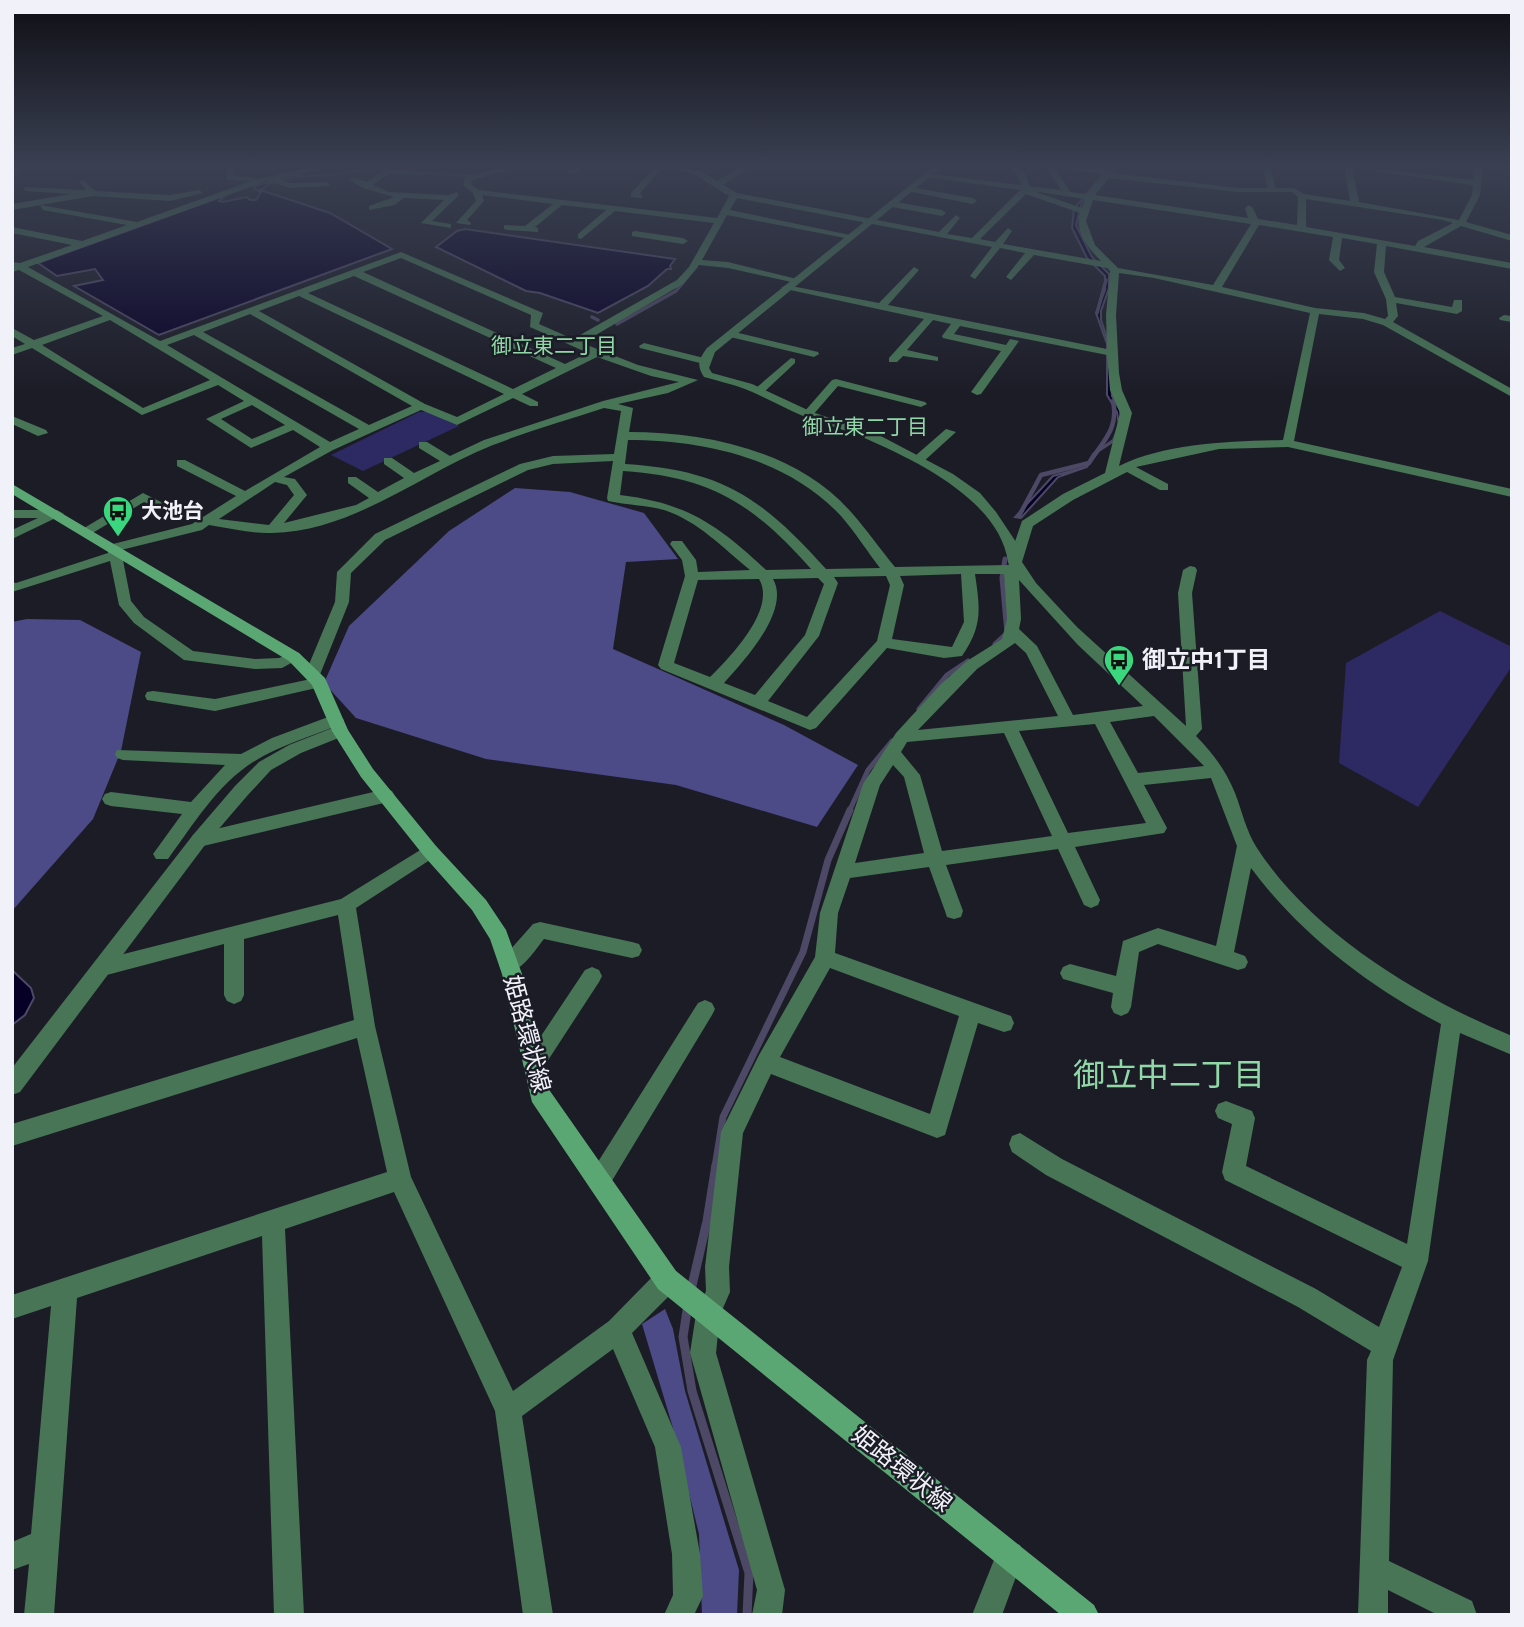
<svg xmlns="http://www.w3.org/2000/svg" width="1524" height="1627" viewBox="0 0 1524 1627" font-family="Cabin,'Noto Sans JP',sans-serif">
  <rect width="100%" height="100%" fill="#1c1c27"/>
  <path fill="#2d2962" d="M419 412H430L459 426 363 471 331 455Z
    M1440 611 1512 647V666L1418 807 1339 763 1346 663Z"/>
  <path fill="#4c4a87" d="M515 488 570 492 644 513 678 559 626 562 613 649 784 725 858 765 817 827 676 785 486 759 356 718 324 683 349 626 449 531Z
    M27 619 80 620 141 652 121 751 93 819 12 911V622Z
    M665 1309 673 1329 685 1391 739 1570 737 1615H702L699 1534 673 1428 642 1324Z"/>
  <path fill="#070026" stroke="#4d4865" stroke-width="2" d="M511 166H517L473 177 371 169 333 175 296 177 271 183 260 190 330 213 392 249 159 335 74 286 103 280 95 269 57 276 38 263 218 198H223L219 201 223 202 247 197 250 200H256L261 192 255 189 254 186 295 176 334 174 373 168 472 176Z
    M1109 166H1111L1082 202 1076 225 1092 257 1109 274V288L1101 311V320L1109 344 1112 396 1120 410 1121 424 1114 441 1096 453 1087 467 1058 477 1021 518 1015 517 1053 476 1086 467 1093 454 1113 440 1119 425 1117 412 1107 395V344L1096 313 1105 290V276L1087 258 1072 228 1074 209 1027 191 1075 208Z
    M465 229 675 259 670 266 671 269H667L648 286 598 313 540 293 526 291 436 247 457 231Z
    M12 970 31 988 34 998 25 1015 12 1025Z"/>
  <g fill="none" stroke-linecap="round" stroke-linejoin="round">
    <path stroke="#4d4865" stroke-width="3.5" d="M732 178 752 166
      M1097 313 1106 280
      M592 317 598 320
      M617 324 676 291 696 267"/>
    <path stroke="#4d4865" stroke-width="4.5" d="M1019 516 1041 475 1089 463C1103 441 1119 429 1113 401"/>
    <path stroke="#4d4865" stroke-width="5" d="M995 644 1007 633 1002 578 1005 559
      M919 709 947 675 968 661
      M849 812 868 770 892 741"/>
    <path stroke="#4d4865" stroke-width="7" d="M715 1167 723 1117 803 952 828 860 850 810"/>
    <path stroke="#4d4865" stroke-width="9" d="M691 1290 707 1221 716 1165
      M688 1304 683 1337 692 1391 749 1573 747 1615"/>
    <path fill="#477555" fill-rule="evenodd" d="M19 166H30L12 174V169Z
      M226 166H234V176L258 179 317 166H333L279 179 291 183 327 182 330 186 291 188 267 181 28 267 160 341 401 252 543 313 539 324 573 339 677 280 689 267 714 223 615 211 581 239 578 238V234L606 210 562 205 535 227 538 228V232L507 230 504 229V225L525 226 553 204 482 195 484 201 467 220 471 223 470 225 456 223 476 201 473 193 463 185 465 177 510 166H523L472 180 471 184 479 190 717 218 729 196 695 175 667 166 701 171 717 181 741 166H750L723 185 737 193 939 232 956 215 960 218 947 234 972 238 1020 190 927 177 924 173 1021 185 1018 176 1008 166H1017L1026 175 1029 186 1061 190 1046 166H1054L1070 192 1087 194 1103 174 1070 170 1067 166 1107 169 1110 166H1118L1112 173 1238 188H1268L1262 166H1270L1276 188H1294L1304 194 1350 201 1344 166H1352L1359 202 1459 220 1472 195 1473 185 1374 171 1378 169 1473 180 1475 166H1483L1480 195 1466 222 1512 235V241L1461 226 1424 247 1512 263V269L1386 246 1384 272 1395 297 1452 307 1454 300H1462V311L1457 314 1396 303 1398 316 1393 322 1512 389V397L1383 325 1363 319 1319 314 1294 441 1512 489V497L1288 447 1219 449 1136 467 1168 484V490H1160L1127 472 1073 500 1033 526 1022 562 1036 583 1077 627 1186 726 1178 593 1183 570 1190 566 1195 567 1197 570 1192 593 1202 729 1196 736C1213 753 1226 771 1235 793 1242 811 1246 831 1257 848 1312 933 1420 998 1512 1036V1055L1460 1033 1428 1261 1393 1360 1389 1561 1472 1601 1477 1615H1438L1388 1590V1615H1358L1367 1360 1371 1351 1298 1307 1046 1175 1012 1152 1009 1144 1012 1136 1020 1133 1062 1159 1316 1289 1379 1327 1402 1267 1225 1180 1222 1172 1232 1124 1218 1118 1215 1111 1218 1104 1226 1101 1252 1111 1255 1118 1246 1166 1407 1244 1441 1024C1369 987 1299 933 1251 868L1234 952 1245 956 1248 962 1245 968 1238 970 1158 944 1139 952 1131 1007 1128 1013 1121 1016 1114 1013 1111 1007 1113 993 1063 979 1060 973 1063 967 1070 964 1116 976 1123 941 1158 928 1216 946 1237 846 1211 778 1144 785 1167 828 1164 833 1075 847 1100 900 1098 905 1091 908 1084 905 1058 849 946 865 963 911 961 917 954 919 947 917 945 911 929 867 850 878 838 913 835 953 1011 1016 1014 1023 1011 1030 1004 1032 978 1023 945 1135 937 1138 771 1074 743 1133 729 1267 730 1292 720 1315 716 1353 785 1590 782 1615H752L757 1590 690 1353 696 1314 706 1291 705 1267 721 1132 759 1055 815 957 820 913 863 784 896 733 941 684 967 661 1002 639 1007 619 1004 574H975C980 609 983 625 962 656L944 658 887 648 816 728 810 730 661 669 658 665 685 576 682 560 670 544 672 541H682L696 560 698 572 750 570C723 548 698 521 664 510 645 505 627 505 608 501L607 498 613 461 553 464 528 470 385 540 351 573 349 602 319 677 327 682 325 686 215 711 147 700 145 696 147 692 153 691 215 699 311 679 305 674 335 602 337 572 375 534 520 464 553 456 614 454 621 411 604 408C567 420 529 431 493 445 420 474 354 531 272 533 252 534 229 528 209 525L202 530 121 550 131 601 144 617 193 651 255 659 279 658 294 652 299 653 302 657 282 668 255 669 184 660 134 623 119 605 110 561 12 592V582L16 583 108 553 109 545 192 524 236 496 177 466V460H185L245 491 320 447 293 430 251 448 206 419 244 401 218 385 142 415 32 348 12 355V348L25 344 12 336V328L34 340 103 316 19 270 12 272V262L20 263 72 245 12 233V227L82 241 127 225 43 210 40 205 137 222 251 181 227 180ZM1109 178 1238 192H1292L1298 197 1297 225 1258 219 1253 208 1249 205 1245 208 1248 218 1095 195ZM1033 191 1085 199 1082 208ZM1026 194 1080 213C1074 231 1089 249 1101 261L1003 244 1012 231 1008 228 995 242 980 239ZM737 198 992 247 970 276 975 279 1000 248 1025 253 1006 277 1011 280 1034 255 1107 268 1110 271 1106 315 1107 349 888 305 919 270 914 267 879 303 786 285 781 288 924 319 889 358V362H897L903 356 938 361V357L907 350 933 320 951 324 942 336 943 338 1001 351 971 392 977 395 981 394 1019 341 1010 339 1006 345 954 334 960 326 1107 355 1110 390 1120 413 1105 473 1063 494 1022 521 1008 562 1009 565 895 567C880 549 867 530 851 512 797 451 707 432 629 432L633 408 618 404 668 393 698 380 638 365 582 343 683 284 699 265 728 268 796 283 801 280 728 262 702 260 727 215 850 239 855 236 730 210ZM1306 199 1443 220 1453 223 1418 241 1415 246 1306 227ZM1093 200 1251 224 1213 285 1118 268 1095 245 1086 221ZM1259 225 1333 237 1329 260 1340 271 1345 268 1339 260 1342 238 1377 244 1374 272 1386 299 1388 316 1385 319 1364 313 1315 308 1222 287ZM401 258 531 315 530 327 588 353 565 364 363 272ZM1119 273 1154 278 1310 313 1283 440C1232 441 1165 443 1119 466L1132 413 1122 390 1119 373 1116 315ZM354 276 556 368 513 389 308 293ZM299 296 504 394 457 417 425 404 259 311ZM250 314 412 406 369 425 203 332ZM110 320 210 380 143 408 42 345ZM194 335 359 429 330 442 167 345ZM597 357 651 376 679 382 603 401 484 440 450 456 427 442H419V448L440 461 414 473 392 458H384V464L404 478 378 492 356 477H348V483L369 498 356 505 284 523 307 495 295 479 284 477 333 450 421 410 457 425 513 398 530 406H538V402L522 394ZM252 405 285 425 252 439 221 419ZM628 440C704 440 787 458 841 516 855 532 867 551 880 568L826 569C762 498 723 470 625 464ZM623 471C712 477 753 504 811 569L766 570C718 525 687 503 620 495ZM275 482 287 485 294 495 269 525 219 519ZM961 574 964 622 952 647 892 639 904 585 900 576ZM886 576 890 585 877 641 807 717 768 701 819 636 838 583 834 577ZM818 578 824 584 805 635 755 695 724 683C744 661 791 610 773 579ZM759 579C777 609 730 657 710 677L674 663 698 580ZM1019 580 1078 645 1143 706 1073 715 1037 646 1019 629 1021 619ZM1015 643 1026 653 1058 716 918 730 977 669ZM1154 716 1204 766 1138 773 1110 722ZM1095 724 1146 823 1068 833 1019 731ZM1004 733 1052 836 942 851 920 775 901 752 907 742ZM893 765 904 777 924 853 855 863 880 785ZM830 968 959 1016 930 1114 780 1057Z
      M575 166H585L574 174H568V170Z
      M656 166H664L640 193 643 198 631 197V193Z
      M386 169 428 173 424 175 388 174 373 185 389 192 449 195 458 192V196L432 221 451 224V228L421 223 444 200 404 198 394 205 369 210V206L394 197 363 188 349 179 353 177 366 182Z
      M83 180 95 191 170 195 199 190 203 193 170 201 93 196 12 210V204L71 194 26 191 23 187 86 190 79 182Z
      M910 187 973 198 977 201 973 204 907 191Z
      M890 201 942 210 946 213 942 216 887 206Z
      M635 231 683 238 688 241 683 244 632 236V232Z
      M1504 315 1512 316V322L1500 320 1499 318Z
      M730 331 818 352 819 354 814 357 726 336 725 334Z
      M644 343 708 359 709 361 704 364 640 348 639 346Z
      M791 358 795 359V363L764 392H756V388Z
      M836 379 925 402 927 404 921 407 838 386 812 416H804V412L832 380Z
      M12 416 46 430 48 433 38 436 12 424Z
      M946 429 956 432 923 462H915V456Z
      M143 493 169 506 163 510 144 502 91 534H81L79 531Z
      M12 510H57L64 514 12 539V530L38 518H12Z
      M336 714 344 720 342 724C312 736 280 745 253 762 217 785 193 825 168 859H156L153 854 182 814 111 806 105 804 102 799 105 794 111 792 191 802 225 765 123 760 117 758 115 754 117 750 241 754 272 738Z
      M386 789 392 791 395 796 392 801 199 847 193 845 190 840 193 835 199 833Z
      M430 844 436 846 439 851 436 856 356 908 375 1026 411 1177 513 1391 609 1321 658 1271 667 1268 676 1271 679 1280 676 1289 632 1333 681 1447 700 1554 703 1596 694 1615H664L673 1595 672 1554 655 1447 613 1349 522 1416 553 1615H523L495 1411 394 1192 285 1229 304 1615H274L262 1236 77 1298 54 1615H24L29 1564 12 1570V1542L31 1534 51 1306 12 1319V1295L387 1172 357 1038 12 1146V1124L354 1020 338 915 244 939V995L241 1001 234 1004 227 1001 224 995V944L103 976 96 973 93 967 96 961 341 899Z
      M540 922 632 942 639 944 642 950 639 956 632 958 544 939C534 951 519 977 502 971L499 965 502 959 533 924Z
      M592 967 599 970 602 976 599 982 541 1071 534 1074 527 1071 523 1064 527 1057 585 970Z
      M705 1000 712 1003 715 1009 712 1015 607 1189 599 1192 591 1189 588 1181 591 1173 698 1003Z
      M1010 1541 1020 1545 1024 1555 1002 1615H972L1000 1545Z"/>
    <path fill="#477555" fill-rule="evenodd" d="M934 166H943L715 352 709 368 712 373 752 384 812 412 877 434 953 474 980 493 996 512 1020 548 1022 562 1015 566 1008 562C1000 502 919 462 869 440 848 430 825 425 803 416 784 408 765 397 745 389 732 384 718 381 704 377 696 365 699 359 707 348Z
      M340 725 346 727 348 731 346 735 301 753 271 770 247 796 205 845 20 1092 12 1095V1068L193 835 235 786 259 762 289 745Z"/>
    <path fill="#5ba774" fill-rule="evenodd" d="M12 484 299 653 325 678 348 730 373 769 436 846 486 900 506 930 522 974 550 1091 676 1271 1094 1605 1099 1615H1061L658 1289 532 1102 502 974 490 939 472 910 424 856 361 777 332 731 312 685 289 661 12 494Z"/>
  </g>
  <linearGradient id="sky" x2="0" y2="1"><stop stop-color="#0f0f15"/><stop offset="0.42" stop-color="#3a4052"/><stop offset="1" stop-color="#3a4052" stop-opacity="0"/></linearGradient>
  <rect width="1524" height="394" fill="url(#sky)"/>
  <defs>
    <g id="bus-pin" transform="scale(1.575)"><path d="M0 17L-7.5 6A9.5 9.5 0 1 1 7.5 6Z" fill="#3bd77f" stroke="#1c1c27"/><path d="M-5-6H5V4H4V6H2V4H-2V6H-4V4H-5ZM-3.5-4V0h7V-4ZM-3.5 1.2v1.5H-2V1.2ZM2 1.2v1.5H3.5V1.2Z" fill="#111"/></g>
  </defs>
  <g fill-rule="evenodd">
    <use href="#bus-pin" x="118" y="511"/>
    <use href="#bus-pin" x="1119" y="660"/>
  </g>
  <g text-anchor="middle" stroke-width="5" stroke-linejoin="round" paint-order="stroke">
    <g font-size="21" fill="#91d8a7" stroke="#1c1c27">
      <text x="554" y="353">御立東二丁目</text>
      <text x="865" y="434">御立東二丁目</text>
    </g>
    <g font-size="21" font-weight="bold" fill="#f1f1f9" stroke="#1c1c27" text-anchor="start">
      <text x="141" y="518">大池台</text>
    </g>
    <g font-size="24" font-weight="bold" fill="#f1f1f9" stroke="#1c1c27" text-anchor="start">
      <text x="1142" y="668">御立中1丁目</text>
    </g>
    <g font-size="24" fill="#f1f1f9" stroke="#1c1c27">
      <text transform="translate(527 1034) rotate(75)" y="8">姫路環状線</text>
      <text transform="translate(902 1469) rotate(39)" y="8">姫路環状線</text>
    </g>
    <g font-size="32" fill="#91d8a7" stroke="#1c1c27">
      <text x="1169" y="1086">御立中二丁目</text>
    </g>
  </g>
  <rect width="1524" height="1627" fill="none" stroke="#f1f1f9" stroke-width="28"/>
</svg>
